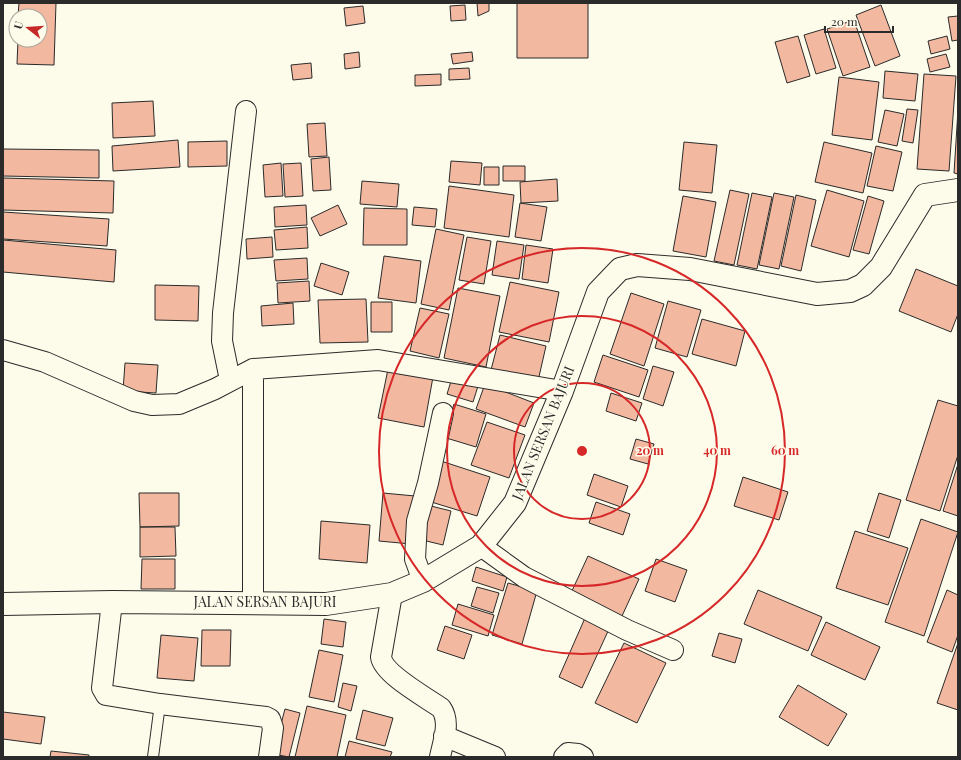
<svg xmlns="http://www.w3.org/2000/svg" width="961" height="760" viewBox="0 0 961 760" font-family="'Playfair Display',serif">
  <rect width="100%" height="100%" fill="#fdfbea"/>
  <path fill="#f2b8a0" stroke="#2b2b2b" d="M19 3H56L54 65 17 64 18 40H40V16H18Z
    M477 3H489V11L478 16Z
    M517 3H588V58H517Z
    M465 5 466 20 451 21 450 6Z
    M881 5 900 56 875 66 856 15Z
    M363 6 365 23 346 26 344 8Z
    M958 16V40L952 41 948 17Z
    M854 20 870 67 843 76 827 29Z
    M824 29 836 68 816 74 804 35Z
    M798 36 810 76 787 83 775 42Z
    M947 36 950 49 931 54 928 41Z
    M359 52 360 67 345 69 344 54Z
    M472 52 473 61 453 64 451 54Z
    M946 54 950 67 930 72 927 59Z
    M311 63 312 78 293 80 291 65Z
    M469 68 470 79 449 80V69Z
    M885 71 918 74 915 101 883 98Z
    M441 74V85L415 86V75Z
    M924 74 956 76 949 171 917 169Z
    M839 77 879 82 872 140 832 135Z
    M153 101 155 136 113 138 112 103Z
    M907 109 918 110 913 143 902 141Z
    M885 110 904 114 897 146 878 142Z
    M958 110V174L954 173Z
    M325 123 327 156 309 157 307 124Z
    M178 140 180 167 113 171 112 146Z
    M227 141V166L188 167V142Z
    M684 142 717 145 712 193 679 190Z
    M824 142 872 153 863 193 815 182Z
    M876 146 902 152 893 191 867 186Z
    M3 149 99 150V178L3 176Z
    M329 157 331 190 313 191 311 159Z
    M451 161 482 163 480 185 449 182Z
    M281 163 283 196 265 197 263 165Z
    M301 163 303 196 285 197 283 164Z
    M503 166H525V181H503Z
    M484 167H499V185H484Z
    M3 178 114 181 113 213 3 210Z
    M557 179 558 201 521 203 520 182Z
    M362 181 399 184 397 207 360 204Z
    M449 186 514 195 509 237 444 228Z
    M730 190 749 194 734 265 714 261Z
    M827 190 864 201 849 257 811 246Z
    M752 193 772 197 757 269 737 265Z
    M774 193 794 197 779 269 759 265Z
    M796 195 816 200 801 271 781 266Z
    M683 196 716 202 706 257 673 251Z
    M868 196 884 201 869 254 853 250Z
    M520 203 547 207 541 241 515 237Z
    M306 205 307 225 275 227 274 207Z
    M338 205 347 224 320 236 311 218Z
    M414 207 437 209 435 227 412 225Z
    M364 208 407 209V245H363Z
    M3 212 109 219 107 246 3 239Z
    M307 227 308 248 276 250 274 230Z
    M436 229 464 235 449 310 421 304Z
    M272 237 273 257 247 259 246 239Z
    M467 237 491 241 484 284 459 280Z
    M3 240 116 250 114 282 3 272Z
    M497 241 524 245 519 279 492 275Z
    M526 245 553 249 548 283 522 279Z
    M384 256 421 261 416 303 378 298Z
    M307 258 308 279 276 281 274 260Z
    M321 263 349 272 342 295 314 286Z
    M916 269 958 286V314L951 332 899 311Z
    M309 281 310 301 278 303 277 283Z
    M510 282 559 292 549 342 499 332Z
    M155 285 199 286 198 321 155 320Z
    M458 288 500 296 486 367 444 358Z
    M631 293 664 304 644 366 610 354Z
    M366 299 368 342 320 343 318 300Z
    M668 301 701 310 687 357 655 348Z
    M371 302H392V332H371Z
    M293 303 294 324 262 326 261 306Z
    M420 308 449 314 439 358 410 351Z
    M702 319 745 331 736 366 692 354Z
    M500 335 546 346 538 381 491 370Z
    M603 355 648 370 639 397 594 382Z
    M125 363 158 365 156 393 123 391Z
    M653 366 674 372 663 406 643 399Z
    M388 369 433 377 424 427 378 418Z
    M452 378 478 386 473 402 447 394Z
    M485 384 534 403 525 427 476 409Z
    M611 393 642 403 636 421 606 411Z
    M938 400 958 406V455L940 511 906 500Z
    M454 404 486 414 476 447 443 437Z
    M487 422 525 435 509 478 471 465Z
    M636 439 654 444 648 464 630 459Z
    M441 461 490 477 477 516 428 501Z
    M958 464V516L943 511Z
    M594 474 628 486 621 507 587 495Z
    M743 477 788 492 779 520 734 506Z
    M139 493H179V526L140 527Z
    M383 493 415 496 411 544 379 541Z
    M879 493 901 500 889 538 867 531Z
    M596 502 630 514 623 535 589 523Z
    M427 505 451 511 443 545 418 539Z
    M921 519 958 532 924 636 885 622Z
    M321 521 370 525 367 563 319 559Z
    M140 527H175L176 556 140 557Z
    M855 531 908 548 888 605 836 588Z
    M588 556 639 579 622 616 571 593Z
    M142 559H175V589H141Z
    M656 559 687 570 675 602 645 591Z
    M476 567 507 577 503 591 472 581Z
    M508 583 537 591 522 644 492 635Z
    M477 587 499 593 493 613 471 606Z
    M758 590 822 617 808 651 744 624Z
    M947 590 958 595V635L952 652 927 642Z
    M458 604 494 615 488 636 452 625Z
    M585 618 609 629 582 688 559 677Z
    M324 619 346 622 343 647 321 644Z
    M826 622 880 647 865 680 811 655Z
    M445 626 472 635 464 659 437 650Z
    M202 630H231L230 666H201Z
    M719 633 742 639 735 663 712 656Z
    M161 635 198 638 194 681 157 678Z
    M624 643 666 663 637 723 595 703Z
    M958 643V710L937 703Z
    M319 650 343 655 334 702 309 697Z
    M343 683 357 686 351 711 338 707Z
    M798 685 847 714 828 746 779 717Z
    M307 706 346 715 337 757H295Z
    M285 709 300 713 289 757 273 754Z
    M363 710 393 718 385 746 356 739Z
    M3 712 45 717 41 744 3 739Z
    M349 741 392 752 390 757H345Z
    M51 751 89 755V757H50Z"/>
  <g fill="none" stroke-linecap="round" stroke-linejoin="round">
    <g stroke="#2b2b2b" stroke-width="12">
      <path id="lane" d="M153 757 160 704"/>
    </g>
    <g stroke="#2b2b2b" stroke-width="22">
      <path id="street" d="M3 350 45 362 134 401 152 405 179 404 215 389 253 369 378 360 562 391
        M230 380 222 341 223 313 246 111
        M481 546 524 577 627 630 673 650
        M423 581 415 559 417 521 428 483 443 413
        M392 594 381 657C383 674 427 698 441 708 451 722 443 742 440 757
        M112 602 102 688 106 695 160 704 266 717 270 719 273 728 269 757
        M253 604V369
        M444 736 495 757
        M564 757 568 753 578 754 583 757"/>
    </g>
    <g stroke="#2b2b2b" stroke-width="24">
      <path id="secondary" d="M3 604 112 602 326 604 392 594 423 581 481 546 515 503 562 391 598 292 620 269 637 265 690 269 817 294 850 291 863 285 881 267 925 195 958 190"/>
    </g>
    <use href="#lane" stroke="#fdfbea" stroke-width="10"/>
    <use href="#street" stroke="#fdfbea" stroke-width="20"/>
    <use href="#secondary" stroke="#fdfbea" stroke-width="22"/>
  </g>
  <g fill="none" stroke="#d62828" stroke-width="2">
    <circle cx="582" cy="451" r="68"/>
    <circle cx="582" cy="451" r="135"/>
    <circle cx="582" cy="451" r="203"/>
  </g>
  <g text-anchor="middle" stroke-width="3" stroke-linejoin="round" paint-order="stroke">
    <g font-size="14" fill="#2b2b2b" stroke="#fdfbea">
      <text transform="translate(543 433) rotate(-68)" y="5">JALAN SERSAN BAJURI</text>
      <text x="265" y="607">JALAN SERSAN BAJURI</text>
    </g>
  </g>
  <circle cx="582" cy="451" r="6" fill="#d62828" stroke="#fdfbea" stroke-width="2"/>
  <g font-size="12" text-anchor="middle" font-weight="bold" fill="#d62828" stroke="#fdfbea" stroke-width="3" stroke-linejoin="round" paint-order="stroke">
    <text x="650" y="455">20 m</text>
    <text x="717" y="455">40 m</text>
    <text x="785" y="455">60 m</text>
  </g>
  <rect width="961" height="760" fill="none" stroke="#2b2b2b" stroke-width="8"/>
  <g transform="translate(28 28) rotate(287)"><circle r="19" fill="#fdfbea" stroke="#a9a89e"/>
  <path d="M0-3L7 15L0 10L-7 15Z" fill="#c62828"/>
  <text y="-6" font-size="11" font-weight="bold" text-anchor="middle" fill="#2b2b2b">U</text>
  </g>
  <path d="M825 26v6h68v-6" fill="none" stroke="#2b2b2b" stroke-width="2"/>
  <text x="831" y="26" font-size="12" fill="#2b2b2b" stroke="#fdfbea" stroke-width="3" paint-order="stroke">20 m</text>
</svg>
